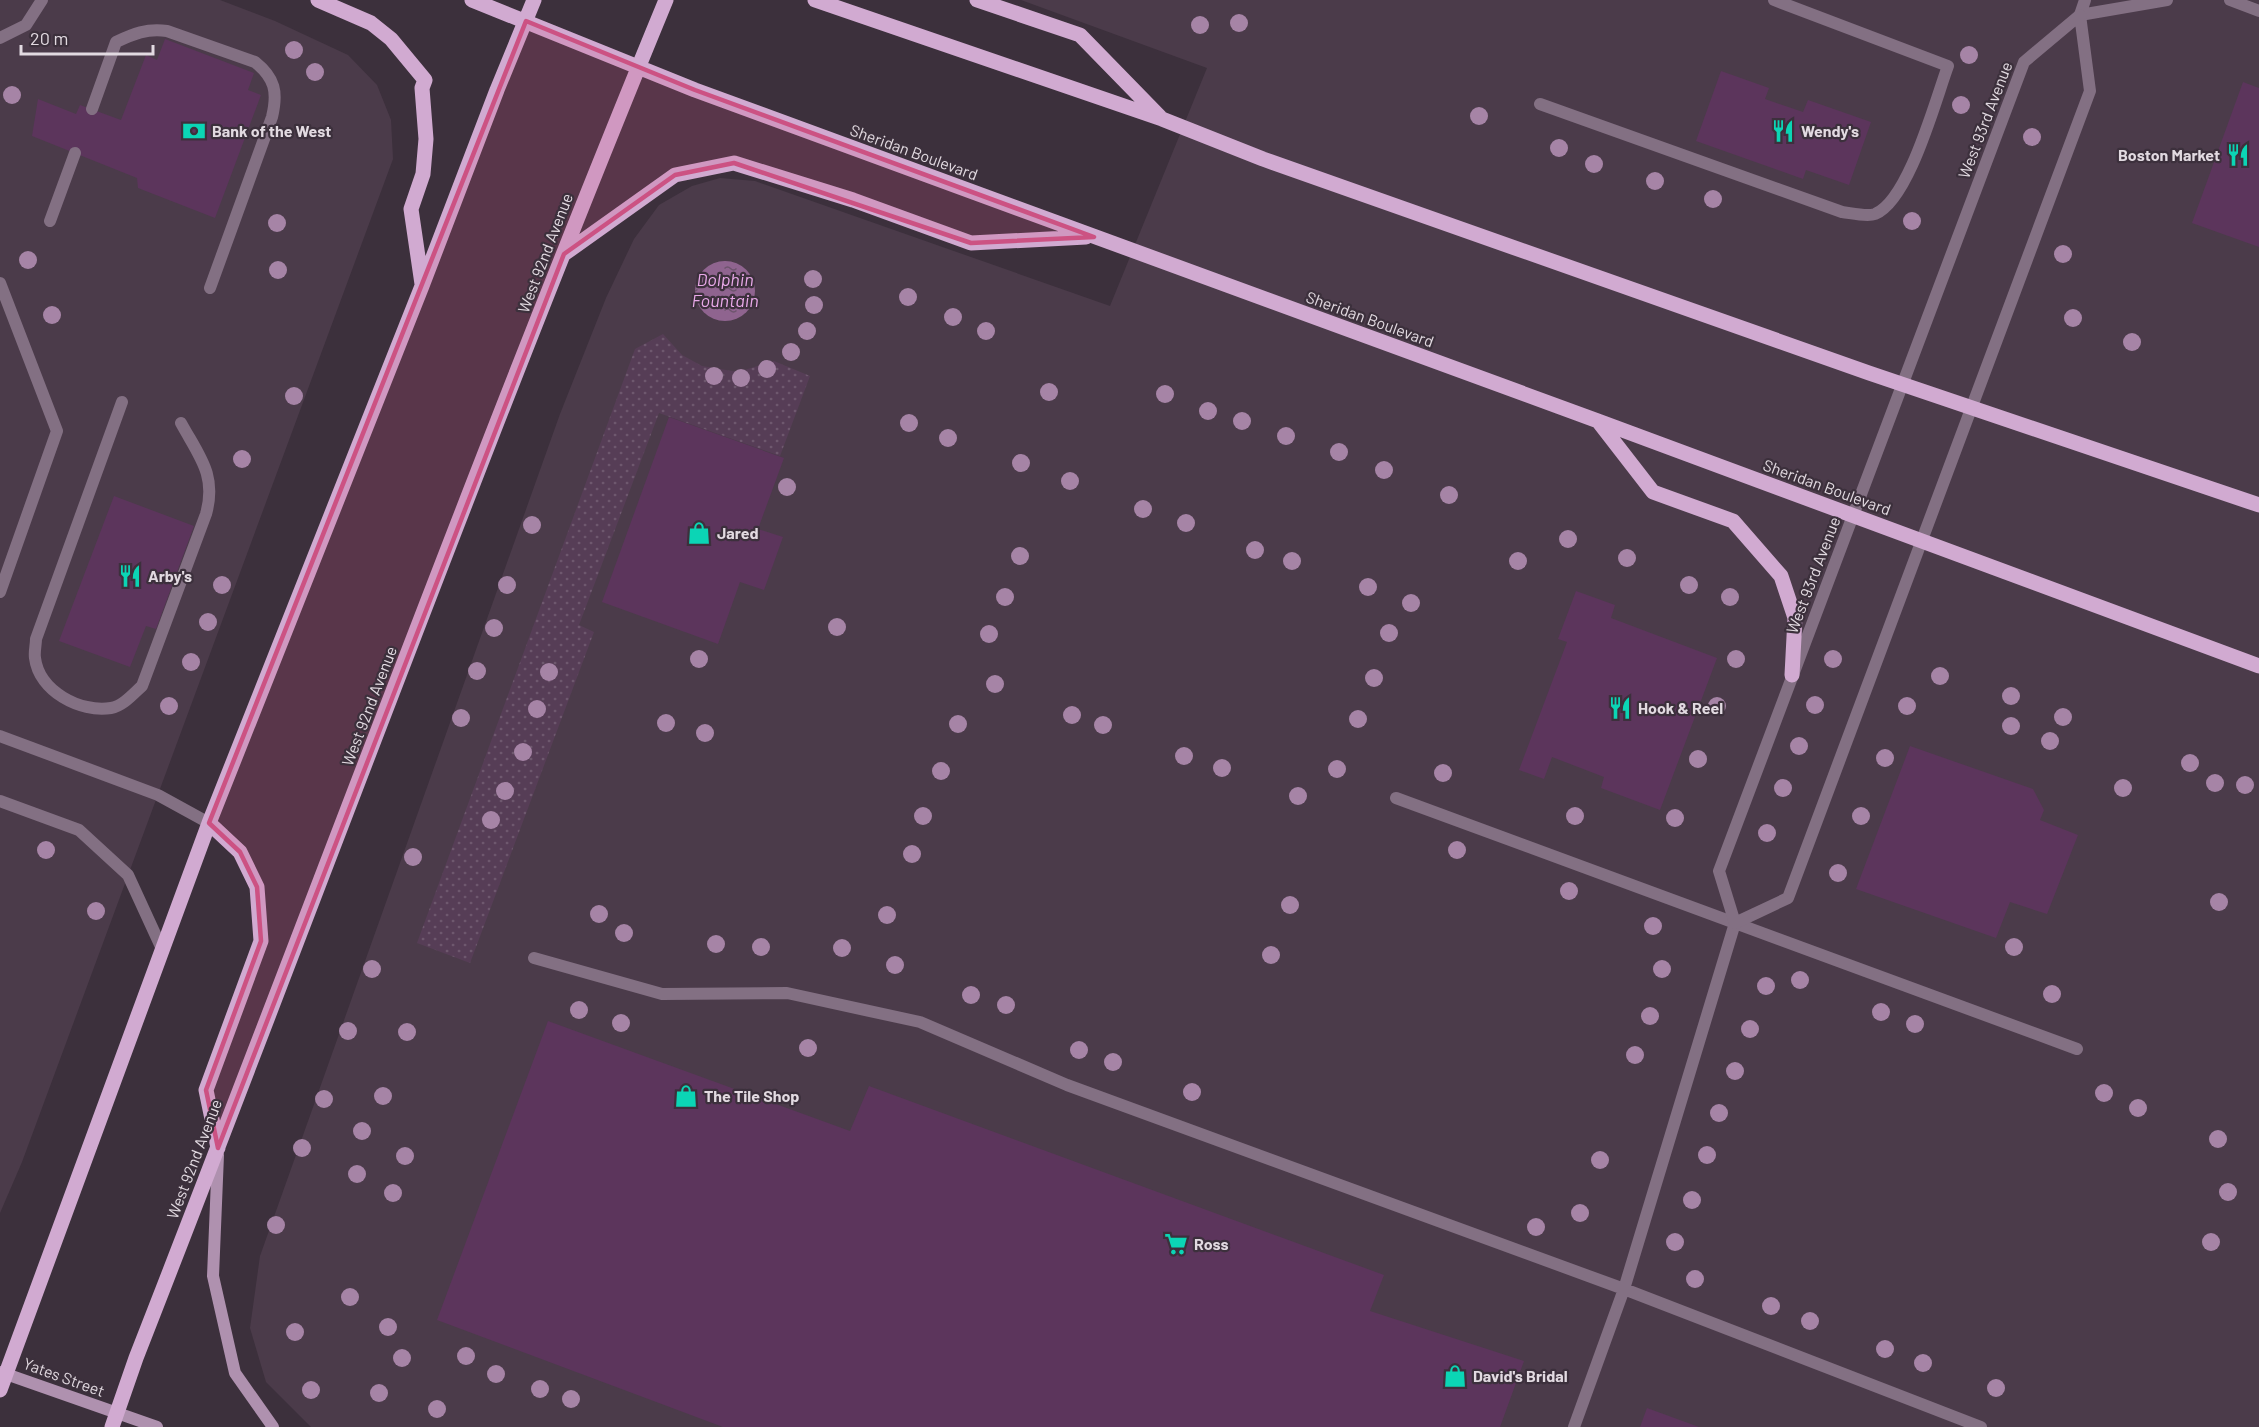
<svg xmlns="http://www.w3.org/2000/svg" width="2259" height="1427" viewBox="0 0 2259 1427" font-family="Barlow,sans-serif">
  <defs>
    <pattern id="grass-dots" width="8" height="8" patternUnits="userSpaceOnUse" patternTransform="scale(1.5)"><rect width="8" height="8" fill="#563d56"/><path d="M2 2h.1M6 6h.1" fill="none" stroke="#6e586e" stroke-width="1.8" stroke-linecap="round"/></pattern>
    <pattern id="water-ripples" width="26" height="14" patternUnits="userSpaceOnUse" patternTransform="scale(1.5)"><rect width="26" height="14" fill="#8f648f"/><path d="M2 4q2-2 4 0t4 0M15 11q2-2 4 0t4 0" fill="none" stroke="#6d546d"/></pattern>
  </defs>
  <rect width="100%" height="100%" fill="#3c303c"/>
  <path fill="#4b3b4a" d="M0 0H220L275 21 348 55 377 85 391 120 393 159 22 1162 0 1213Z
    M1021 0H2259V1427H311L266 1382 250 1328 260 1256 560 414 606 298 634 239 659 205 692 186 720 178 755 181 1110 306 1207 68Z"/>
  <path fill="url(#grass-dots)" d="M663 334 682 355 702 366 738 372 774 361 810 376 780 456 659 413 579 625 594 632 470 963 417 943 635 349Z"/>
  <path fill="url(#water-ripples)" d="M695 291a30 30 0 1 1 60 0a30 30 0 1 1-60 0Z"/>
  <path fill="#5c355c" d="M165 39 254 73 248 90 261 95 215 218 138 188 137 178 32 136 38 99 76 114 80 105 121 120 146 55 157 60Z
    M1721 71 1769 88 1765 99 1803 112 1808 100 1871 122 1849 185 1806 170 1803 179 1696 141Z
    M2243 82 2259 88V247L2192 223Z
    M669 417 784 458 758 529 783 537 764 590 740 582 718 644 602 602Z
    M114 496 194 526 156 629 146 626 130 667 59 641Z
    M1576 591 1615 605 1611 618 1717 658 1660 810 1601 788 1604 777 1552 757 1544 779 1519 770 1567 642 1558 639Z
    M1910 746 2033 789 2044 810 2040 820 2078 835 2047 914 2010 902 1996 938 1856 889Z
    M548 1021 850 1131 869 1086 1384 1275 1370 1311 1524 1361 1500 1427H723L437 1320Z
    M1647 1408 1699 1427H1640Z"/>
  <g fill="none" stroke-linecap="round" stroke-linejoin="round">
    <path stroke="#837083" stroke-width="12" d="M2085 0 2080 15 2167 0
      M2230 0 2259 11
      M0 38 26 25 42 0
      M1540 104 1842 212C1851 213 1867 217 1875 214 1909 200 1935 101 1948 66L1774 0
      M92 109 116 42C133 34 147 28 167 31L255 62C275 78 278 92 272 117L210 288
      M50 221 75 153
      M0 283 57 431 0 592
      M122 402 36 639C36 645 34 652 35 658 39 691 80 713 111 708 123 706 133 694 142 686L206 514C217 475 199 456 181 423
      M0 736 158 795 209 823
      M1396 798 2077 1049
      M0 801 79 830 128 875 162 949
      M534 958 662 994 787 993 920 1022 1067 1085 1624 1289 1981 1427
      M1574 1427 1624 1289 1735 923"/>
    <path stroke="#837083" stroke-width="12" d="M2080 15 2090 91 1788 898 1735 923 1719 871 2024 62Z"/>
    <path stroke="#af91af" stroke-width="12" d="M218 1155 213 1276 235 1373 273 1427
      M0 1372 157 1427"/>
    <path stroke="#d1aad1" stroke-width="15" d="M318 0 371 23 391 39 425 80 422 88 426 139 423 174 411 209 422 284
      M472 0 695 90 1598 421 2259 666
      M815 0 1162 119 1263 159 1869 373 2259 505
      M977 0 1080 35 1160 117
      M564 254 675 175 734 163 853 200 971 243 1086 237
      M1598 421 1653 492 1733 521 1781 576 1795 618 1792 675
      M209 823 240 852 257 887 261 941 206 1090 218 1148
      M0 1390 209 823 422 286 497 90 534 0
      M112 1427 136 1358C313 906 481 449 666 0"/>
  </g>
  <g fill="#a684a6">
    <circle cx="1239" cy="23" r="9"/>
    <circle cx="1200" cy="25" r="9"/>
    <circle cx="294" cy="50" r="9"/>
    <circle cx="1969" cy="55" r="9"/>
    <circle cx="315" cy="72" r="9"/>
    <circle cx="12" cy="95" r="9"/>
    <circle cx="1961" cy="105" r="9"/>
    <circle cx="1479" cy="116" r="9"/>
    <circle cx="2032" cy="137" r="9"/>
    <circle cx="1559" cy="148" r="9"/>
    <circle cx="1594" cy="164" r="9"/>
    <circle cx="1655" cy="181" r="9"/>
    <circle cx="1713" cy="199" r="9"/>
    <circle cx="1912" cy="221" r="9"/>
    <circle cx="277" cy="223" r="9"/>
    <circle cx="2063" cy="254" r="9"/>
    <circle cx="28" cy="260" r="9"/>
    <circle cx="278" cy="270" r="9"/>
    <circle cx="813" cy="279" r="9"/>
    <circle cx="908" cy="297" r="9"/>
    <circle cx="814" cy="305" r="9"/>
    <circle cx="52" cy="315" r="9"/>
    <circle cx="953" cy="317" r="9"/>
    <circle cx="2073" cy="318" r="9"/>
    <circle cx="807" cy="331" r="9"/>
    <circle cx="986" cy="331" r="9"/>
    <circle cx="2132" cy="342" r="9"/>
    <circle cx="791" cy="352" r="9"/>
    <circle cx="767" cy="369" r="9"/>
    <circle cx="714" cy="376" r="9"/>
    <circle cx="741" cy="378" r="9"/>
    <circle cx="1049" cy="392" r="9"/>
    <circle cx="1165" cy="394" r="9"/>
    <circle cx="294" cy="396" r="9"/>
    <circle cx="1208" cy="411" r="9"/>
    <circle cx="1242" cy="421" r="9"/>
    <circle cx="909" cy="423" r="9"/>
    <circle cx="1286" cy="436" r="9"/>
    <circle cx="948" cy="438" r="9"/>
    <circle cx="1339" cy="452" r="9"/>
    <circle cx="242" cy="459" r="9"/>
    <circle cx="1021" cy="463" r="9"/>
    <circle cx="1384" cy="470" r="9"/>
    <circle cx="1070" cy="481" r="9"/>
    <circle cx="787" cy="487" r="9"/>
    <circle cx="1449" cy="495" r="9"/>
    <circle cx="1143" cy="509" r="9"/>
    <circle cx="1186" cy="523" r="9"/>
    <circle cx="532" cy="525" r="9"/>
    <circle cx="1568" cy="539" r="9"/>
    <circle cx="1255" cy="550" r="9"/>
    <circle cx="1020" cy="556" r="9"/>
    <circle cx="1627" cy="558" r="9"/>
    <circle cx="1292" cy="561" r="9"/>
    <circle cx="1518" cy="561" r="9"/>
    <circle cx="222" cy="585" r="9"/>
    <circle cx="507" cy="585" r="9"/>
    <circle cx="1689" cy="585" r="9"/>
    <circle cx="1368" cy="587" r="9"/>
    <circle cx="1005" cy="597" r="9"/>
    <circle cx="1730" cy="597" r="9"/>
    <circle cx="1411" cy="603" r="9"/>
    <circle cx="208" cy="622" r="9"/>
    <circle cx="837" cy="627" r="9"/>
    <circle cx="494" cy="628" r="9"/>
    <circle cx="1389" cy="633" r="9"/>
    <circle cx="989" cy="634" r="9"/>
    <circle cx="699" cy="659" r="9"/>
    <circle cx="1736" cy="659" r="9"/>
    <circle cx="1833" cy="659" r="9"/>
    <circle cx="191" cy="662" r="9"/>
    <circle cx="477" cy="671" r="9"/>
    <circle cx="549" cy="672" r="9"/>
    <circle cx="1940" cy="676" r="9"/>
    <circle cx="1374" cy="678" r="9"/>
    <circle cx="995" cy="684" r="9"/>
    <circle cx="2011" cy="696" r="9"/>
    <circle cx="1815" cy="705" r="9"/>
    <circle cx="169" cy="706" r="9"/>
    <circle cx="1717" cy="706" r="9"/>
    <circle cx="1907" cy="706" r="9"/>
    <circle cx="537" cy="709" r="9"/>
    <circle cx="1072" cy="715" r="9"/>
    <circle cx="2063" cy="717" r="9"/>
    <circle cx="461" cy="718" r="9"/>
    <circle cx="1358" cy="719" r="9"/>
    <circle cx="666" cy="723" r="9"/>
    <circle cx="958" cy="724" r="9"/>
    <circle cx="1103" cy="725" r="9"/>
    <circle cx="2011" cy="726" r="9"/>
    <circle cx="705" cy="733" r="9"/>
    <circle cx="2050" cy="741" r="9"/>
    <circle cx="1799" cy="746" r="9"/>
    <circle cx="523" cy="752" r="9"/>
    <circle cx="1184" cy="756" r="9"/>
    <circle cx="1885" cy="758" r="9"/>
    <circle cx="1698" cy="759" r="9"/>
    <circle cx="2190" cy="763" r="9"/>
    <circle cx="1222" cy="768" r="9"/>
    <circle cx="1337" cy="769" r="9"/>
    <circle cx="941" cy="771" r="9"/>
    <circle cx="1443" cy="773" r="9"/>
    <circle cx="2215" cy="783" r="9"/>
    <circle cx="2245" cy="785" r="9"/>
    <circle cx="1783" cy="788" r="9"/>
    <circle cx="2123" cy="788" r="9"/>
    <circle cx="505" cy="791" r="9"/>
    <circle cx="1298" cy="796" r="9"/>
    <circle cx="923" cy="816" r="9"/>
    <circle cx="1575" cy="816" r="9"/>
    <circle cx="1861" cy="816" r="9"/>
    <circle cx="1675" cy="818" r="9"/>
    <circle cx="491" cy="820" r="9"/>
    <circle cx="1767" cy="833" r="9"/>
    <circle cx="46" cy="850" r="9"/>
    <circle cx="1457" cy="850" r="9"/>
    <circle cx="912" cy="854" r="9"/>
    <circle cx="413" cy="857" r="9"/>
    <circle cx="1838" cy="873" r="9"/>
    <circle cx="1569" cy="891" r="9"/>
    <circle cx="2219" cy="902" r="9"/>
    <circle cx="1290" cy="905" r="9"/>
    <circle cx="96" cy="911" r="9"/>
    <circle cx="599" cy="914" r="9"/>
    <circle cx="887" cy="915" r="9"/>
    <circle cx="1653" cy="926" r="9"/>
    <circle cx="624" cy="933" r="9"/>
    <circle cx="716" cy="944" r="9"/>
    <circle cx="761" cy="947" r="9"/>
    <circle cx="2014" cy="947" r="9"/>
    <circle cx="842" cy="948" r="9"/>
    <circle cx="1271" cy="955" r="9"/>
    <circle cx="895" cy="965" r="9"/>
    <circle cx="372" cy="969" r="9"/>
    <circle cx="1662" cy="969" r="9"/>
    <circle cx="1800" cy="980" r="9"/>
    <circle cx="1766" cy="986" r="9"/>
    <circle cx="2052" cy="994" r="9"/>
    <circle cx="971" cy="995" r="9"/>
    <circle cx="1006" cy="1005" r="9"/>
    <circle cx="579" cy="1010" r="9"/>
    <circle cx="1881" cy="1012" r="9"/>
    <circle cx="1650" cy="1016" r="9"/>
    <circle cx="621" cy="1023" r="9"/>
    <circle cx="1915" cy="1024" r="9"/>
    <circle cx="1750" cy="1029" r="9"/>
    <circle cx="348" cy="1031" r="9"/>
    <circle cx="407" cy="1032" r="9"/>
    <circle cx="808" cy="1048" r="9"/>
    <circle cx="1079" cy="1050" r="9"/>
    <circle cx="1635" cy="1055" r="9"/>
    <circle cx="1113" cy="1062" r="9"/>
    <circle cx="1735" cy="1071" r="9"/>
    <circle cx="1192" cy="1092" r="9"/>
    <circle cx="2104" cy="1093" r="9"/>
    <circle cx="383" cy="1096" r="9"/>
    <circle cx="324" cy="1099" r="9"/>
    <circle cx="2138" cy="1108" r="9"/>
    <circle cx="1719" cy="1113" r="9"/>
    <circle cx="362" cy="1131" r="9"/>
    <circle cx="2218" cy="1139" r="9"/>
    <circle cx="302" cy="1148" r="9"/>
    <circle cx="1707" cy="1155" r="9"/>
    <circle cx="405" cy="1156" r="9"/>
    <circle cx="1600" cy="1160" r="9"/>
    <circle cx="357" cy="1174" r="9"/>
    <circle cx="2228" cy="1192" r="9"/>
    <circle cx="393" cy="1193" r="9"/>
    <circle cx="1692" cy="1200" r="9"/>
    <circle cx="1580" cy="1213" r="9"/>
    <circle cx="276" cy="1225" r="9"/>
    <circle cx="1536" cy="1227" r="9"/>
    <circle cx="1675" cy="1242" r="9"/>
    <circle cx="2211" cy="1242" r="9"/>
    <circle cx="1695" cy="1279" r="9"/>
    <circle cx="350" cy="1297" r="9"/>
    <circle cx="1771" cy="1306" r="9"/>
    <circle cx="1810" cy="1321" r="9"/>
    <circle cx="388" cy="1327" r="9"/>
    <circle cx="295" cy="1332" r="9"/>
    <circle cx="1885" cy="1349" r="9"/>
    <circle cx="466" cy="1356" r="9"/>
    <circle cx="402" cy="1358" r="9"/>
    <circle cx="1923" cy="1363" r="9"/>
    <circle cx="496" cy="1374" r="9"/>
    <circle cx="1996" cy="1388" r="9"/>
    <circle cx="540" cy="1389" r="9"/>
    <circle cx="311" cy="1390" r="9"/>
    <circle cx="379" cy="1393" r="9"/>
    <circle cx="571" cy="1399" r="9"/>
    <circle cx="437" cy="1409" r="9"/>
  </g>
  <path fill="#cc5283" fill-opacity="0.2" stroke="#cc5283" stroke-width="4.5" stroke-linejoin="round" d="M526 21 695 90 1094 237 971 243 734 163 675 175 564 254 218 1148 206 1090 261 941 257 887 240 852 209 823Z"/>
  <defs>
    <g id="bank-bare" transform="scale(1.8)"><path d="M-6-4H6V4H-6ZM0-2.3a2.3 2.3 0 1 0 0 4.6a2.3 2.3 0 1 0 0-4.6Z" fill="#0bd5b5" stroke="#3c303c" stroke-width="2.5" paint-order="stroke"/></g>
    <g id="restaurant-bare" transform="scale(1.8)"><path d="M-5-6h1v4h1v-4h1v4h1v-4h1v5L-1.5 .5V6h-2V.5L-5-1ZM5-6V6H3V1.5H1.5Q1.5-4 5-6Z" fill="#0bd5b5" stroke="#3c303c" stroke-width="2.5" paint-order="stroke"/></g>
    <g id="shop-bare" transform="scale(1.8)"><path d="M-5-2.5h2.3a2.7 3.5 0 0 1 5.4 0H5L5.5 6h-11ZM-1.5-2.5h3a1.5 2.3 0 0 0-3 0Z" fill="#0bd5b5" stroke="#3c303c" stroke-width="2.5" paint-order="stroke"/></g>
    <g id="supermarket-bare" transform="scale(1.8)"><path d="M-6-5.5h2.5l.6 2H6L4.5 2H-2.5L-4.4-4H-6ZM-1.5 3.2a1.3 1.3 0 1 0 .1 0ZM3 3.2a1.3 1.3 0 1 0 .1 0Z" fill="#0bd5b5" stroke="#3c303c" stroke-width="2.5" paint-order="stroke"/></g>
  </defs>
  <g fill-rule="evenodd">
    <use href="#bank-bare" x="194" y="131"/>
    <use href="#restaurant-bare" x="1783" y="131"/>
    <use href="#restaurant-bare" x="2238" y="155"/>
    <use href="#shop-bare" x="699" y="533"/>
    <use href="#restaurant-bare" x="130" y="576"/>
    <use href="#restaurant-bare" x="1620" y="708"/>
    <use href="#shop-bare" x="686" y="1096"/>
    <use href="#supermarket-bare" x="1176" y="1244"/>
    <use href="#shop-bare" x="1455" y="1376"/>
  </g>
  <g text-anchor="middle" stroke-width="4.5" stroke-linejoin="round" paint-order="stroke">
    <g font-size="16" fill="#e2dae1" stroke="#3c303c">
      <text transform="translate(1985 120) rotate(-69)" y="6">West 93rd Avenue</text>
      <text transform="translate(914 152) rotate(20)" y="6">Sheridan Boulevard</text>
      <text transform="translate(545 253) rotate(-69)" y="6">West 92nd Avenue</text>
      <text transform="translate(1370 319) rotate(20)" y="6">Sheridan Boulevard</text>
      <text transform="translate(1827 487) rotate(20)" y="6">Sheridan Boulevard</text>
      <text transform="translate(1813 575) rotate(-69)" y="6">West 93rd Avenue</text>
      <text transform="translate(369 706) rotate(-69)" y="6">West 92nd Avenue</text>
      <text transform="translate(194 1159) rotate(-69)" y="6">West 92nd Avenue</text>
      <text transform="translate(64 1377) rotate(20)" y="6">Yates Street</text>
    </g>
    <g font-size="16" font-weight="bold" fill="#e2dae1" stroke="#3c303c" text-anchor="start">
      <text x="212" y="137">Bank of the West</text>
      <text x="1801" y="137">Wendy's</text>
      <text x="2220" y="161" text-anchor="end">Boston Market</text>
      <text x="717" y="539">Jared</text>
      <text x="148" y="582">Arby's</text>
      <text x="1638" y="714">Hook &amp; Reel</text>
      <text x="704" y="1102">The Tile Shop</text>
      <text x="1194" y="1250">Ross</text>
      <text x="1473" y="1382">David's Bridal</text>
    </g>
    <g font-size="18" font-style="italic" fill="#e9a9e9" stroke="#3c303c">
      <text x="725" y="286">Dolphin<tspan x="725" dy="21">Fountain</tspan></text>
    </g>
  </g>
  <path d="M21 45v9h132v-9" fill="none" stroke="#e2dae1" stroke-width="3"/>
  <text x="30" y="45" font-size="18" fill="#e2dae1" stroke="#3c303c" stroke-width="4.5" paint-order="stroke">20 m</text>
</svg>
